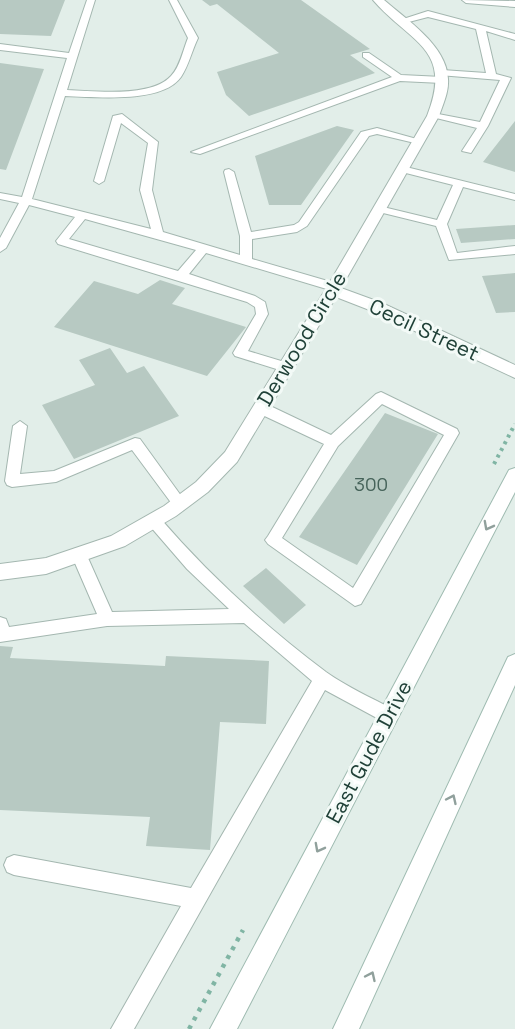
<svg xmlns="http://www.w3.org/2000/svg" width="515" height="1029" viewBox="0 0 515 1029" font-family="'Space Grotesk',sans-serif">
  <rect width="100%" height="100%" fill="#e2eee9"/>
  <path fill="#b7c9c2" d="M0 0H65L51 36 0 34Z
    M202 0H301L370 49 350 55 375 73 249 116 226 95 217 72 279 53 217 4 210 6Z
    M0 63 44 69 6 170 0 169Z
    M515 121V172L483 162Z
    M337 126 354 130 301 205H269L255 156Z
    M515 225V239L461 243 456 229Z
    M515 273V312L496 313 482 276Z
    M160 280 185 288 172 304 246 327 207 376 54 327 94 281 138 294Z
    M110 348 127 373 144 366 179 416 74 459 42 405 95 385 79 360Z
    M385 413 438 434 357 565 299 537Z
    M266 568 306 605 284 624 243 586Z
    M0 646 13 647 10 658 165 666 166 656 269 661 266 724 220 722 210 850 146 846 150 817 0 810Z"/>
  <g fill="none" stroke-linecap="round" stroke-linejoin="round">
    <g stroke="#a4b7b0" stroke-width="2">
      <path id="service" d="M87 0H95L67 90C94 91 151 98 171 76 180 67 183 50 188 38L169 0H177L198 38C192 50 189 65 181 77 162 104 95 97 65 96L32 199 151 229 140 190 148 143 121 123 104 181 99 184 94 181 113 116 122 114 158 142 152 190 163 232 240 255V236L224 172 225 170 229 169 234 172 251 232 294 225 299 222 361 132 377 128 424 141 419 144 377 134 369 136 307 226 297 232 252 239V259L338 284V290H330L206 253 189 274 255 296 265 302 268 314 248 351 291 364 293 367 291 370 286 372 235 356 233 353 256 314 255 307 247 302 58 244 56 241 75 217 29 205 6 248 0 252V238L19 203 0 199V193L22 197 67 58 0 50V44L69 53ZM85 219 196 250 178 271 69 239Z
        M462 0 515 1V7L466 3Z
        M428 11 515 34V40L486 31 496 74 511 78 488 126 471 153 462 151 477 128 428 116 433 113 480 122 500 80 439 75 437 73 442 70 486 73 476 29 428 17 401 24 397 21Z
        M363 53H369L401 75 442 77 447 80 442 83 400 81 200 154 191 152 392 77 363 57Z
        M402 166 515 194V200L463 187 447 224 457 253 515 246V254L449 260 436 226 375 211V207L379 206 437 220 453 185 398 171 397 169Z
        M381 392 457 429 459 433 361 604 355 606 268 544 265 540 268 536 324 444 256 412 254 408 261 403 266 404 331 435 376 394ZM382 404 444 435 353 588 282 538 338 446Z
        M20 421 27 426 20 474 54 471 135 438 140 439 187 504 185 508H175L132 450 56 482 12 487 7 485 5 481 13 426Z
        M154 515 159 517C208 574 266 627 326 672 347 687 372 698 394 710L397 716 394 722 388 724 325 690 134 1029H111L181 906 14 875 7 872 4 865 7 858 14 855 191 888 312 681 244 623 107 626 0 642V617L6 619 9 627 97 614 71 554 74 549 79 548 84 549 112 612 229 609 187 569 149 525 146 521 149 517Z"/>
    </g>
    <g stroke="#a4b7b0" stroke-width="2">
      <path id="minor" d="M373 0H384C407 20 447 46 448 79 449 92 443 104 439 116L341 288 382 303 515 365V378L372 311 336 297 237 462 208 492 176 516 125 546 46 574 0 580V564L46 558 111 536 164 506 196 482 225 452 327 287 427 116C454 48 410 43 373 0Z"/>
    </g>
    <g stroke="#9fbbb1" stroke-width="2">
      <path id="secondary" d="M515 468V492L237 1029H210L509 470Z
        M515 654V685L359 1029H333L508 657Z"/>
    </g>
    <path stroke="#80b5a4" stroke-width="4" stroke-dasharray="3 4.5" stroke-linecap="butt" d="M494 464 515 424"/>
    <path stroke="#80b5a4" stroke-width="4.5" stroke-dasharray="4 6" stroke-linecap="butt" d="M189 1029 243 930"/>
    <use href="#service" fill="#fff" fill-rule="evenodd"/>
    <use href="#minor" fill="#fff" fill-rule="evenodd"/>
    <use href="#secondary" fill="#fff" fill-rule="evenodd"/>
  </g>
  <defs><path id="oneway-chevron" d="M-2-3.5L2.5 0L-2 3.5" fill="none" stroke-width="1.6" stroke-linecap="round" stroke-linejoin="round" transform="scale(1.5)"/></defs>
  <g stroke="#90a09c">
    <use href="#oneway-chevron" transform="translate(488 526) rotate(118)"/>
    <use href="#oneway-chevron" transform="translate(452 799) rotate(-65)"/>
    <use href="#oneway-chevron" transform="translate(319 848) rotate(118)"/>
    <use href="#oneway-chevron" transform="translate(371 976) rotate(-65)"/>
  </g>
  <g text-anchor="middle" stroke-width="6" stroke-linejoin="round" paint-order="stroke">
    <g font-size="18" fill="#46635a">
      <text x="371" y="491">300</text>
    </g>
    <g font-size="21" fill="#204138" stroke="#f3faf7">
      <text transform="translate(424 330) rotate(25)" y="7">Cecil Street</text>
      <text transform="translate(302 339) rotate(-59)" y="7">Derwood Circle</text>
      <text transform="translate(369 752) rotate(-62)" y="7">East Gude Drive</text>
    </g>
  </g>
</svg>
